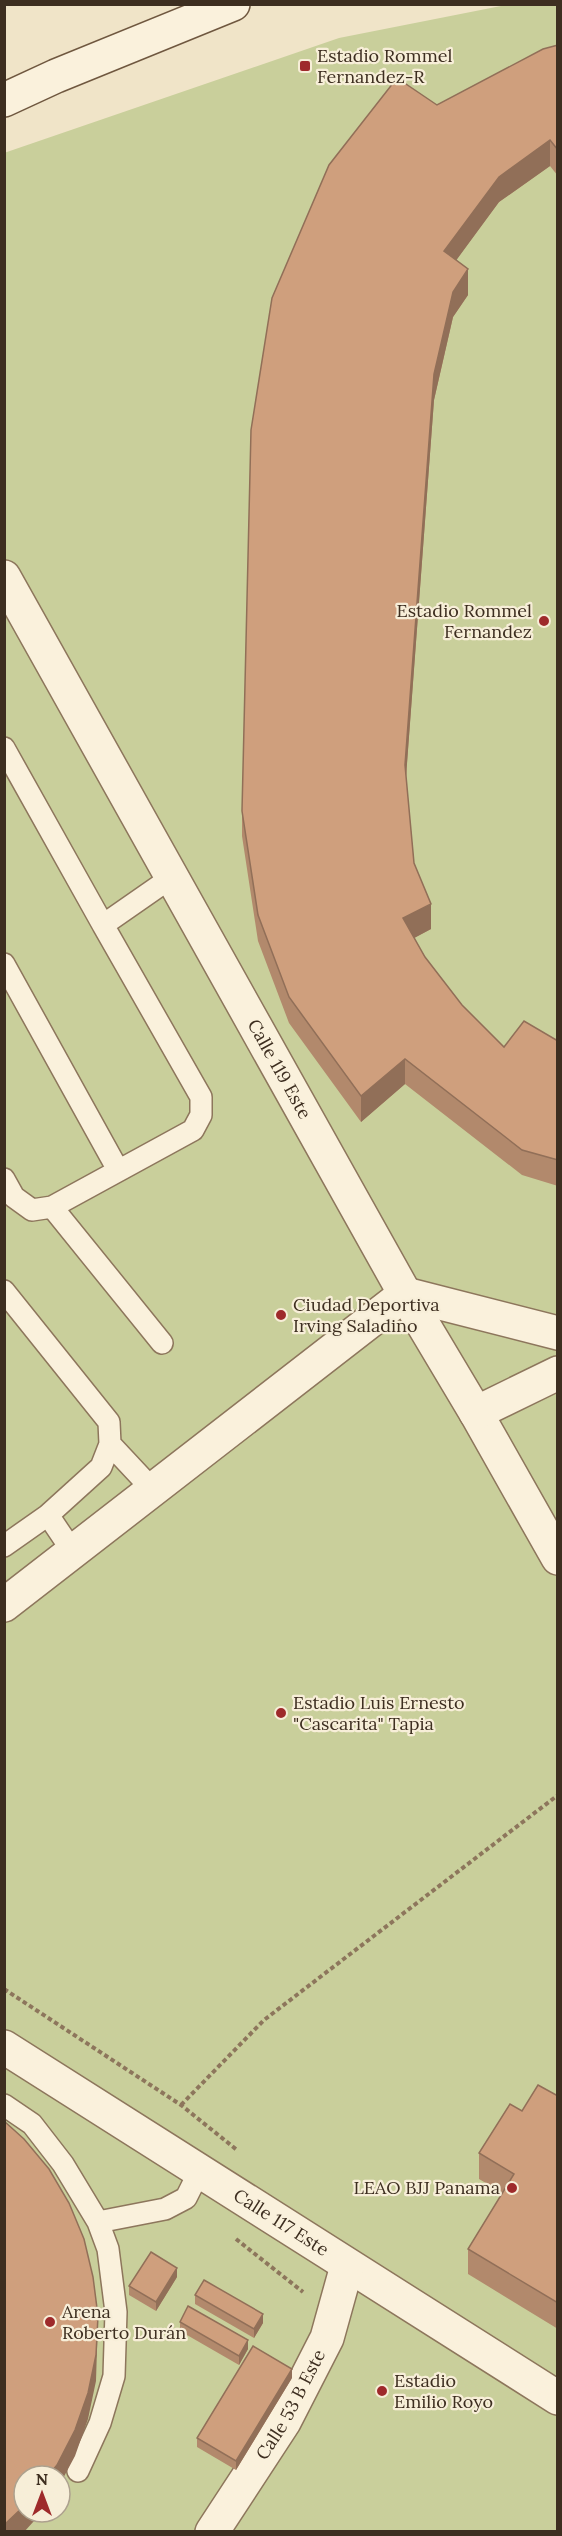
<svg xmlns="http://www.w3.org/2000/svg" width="562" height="2536" viewBox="0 0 562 2536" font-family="Lora,serif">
  <rect width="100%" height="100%" fill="#f0e4c8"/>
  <path fill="#c9cf9b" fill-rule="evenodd" d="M506 5H557V2531H5L4 153 339 38ZM24 2476H60V2512H24Z"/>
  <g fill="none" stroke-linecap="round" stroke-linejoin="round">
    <g stroke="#8d765c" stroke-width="24">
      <path id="lane" d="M4 748 103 925
        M4 964 118 1170
        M4 1179 14 1197 32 1210 52 1207 193 1130 201 1115V1097L103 925 172 877
        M52 1207 162 1343
        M4 1291 109 1422 110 1444 101 1467 48 1515 4 1546
        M110 1444 153 1490
        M48 1515 73 1552
        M4 2105 32 2124 63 2164 98 2222 108 2249 116 2312 114 2376 100 2423 78 2471
        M98 2222 165 2209 186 2198 199 2172"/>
    </g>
    <g stroke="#8d765c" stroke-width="36">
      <g id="street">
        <path id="s1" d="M4 577 405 1294 476 1413 558 1558"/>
        <path d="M476 1413 558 1373"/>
        <path d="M4 1605 405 1294 558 1333"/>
        <path id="s2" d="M4 2047 558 2398"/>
        <path id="s3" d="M212 2532 284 2422 327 2338 347 2266"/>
      </g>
    </g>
    <g stroke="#6f573f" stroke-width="36">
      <path id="secondary" d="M4 100 56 76 233 4"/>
    </g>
    <path stroke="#8d765c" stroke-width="4" stroke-dasharray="4.5 3" stroke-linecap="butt" d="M4 1989 181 2105 237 2150
      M181 2105 264 2020 558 1795
      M236 2239 303 2292"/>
    <use href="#lane" stroke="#faf1dc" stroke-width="21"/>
    <use href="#street" stroke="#faf1dc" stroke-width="33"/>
    <use href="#secondary" stroke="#faf1dc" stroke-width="33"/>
  </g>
  <path fill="#b2896c" d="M558 45V176L550 166 499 202 456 260 468 295 453 317 434 400 406 776 414 863 431 929 414 938 425 957 462 1005 504 1047 558 1041V1186L522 1175 405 1084 361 1122 289 1023 258 941 242 836V811L437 105Z
    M558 2096V2329L468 2274V2249L503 2193 479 2179V2153L522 2111Z
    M177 2277 156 2311 129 2295V2286Z
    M195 2295 263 2323 254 2338 195 2304Z
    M180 2322 248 2349 239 2365 180 2331Z
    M292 2378 236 2470 197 2447V2438Z"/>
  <path fill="#916f58" d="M550 140V166L499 202 444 277V251L499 177Z
    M468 269V295L453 317 434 400 405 791V765L434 374 453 292Z
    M431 904V929L403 944V918Z
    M405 1059V1084L361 1122V1096Z
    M177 2268V2277L156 2311V2302Z
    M263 2314V2323L254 2338V2329Z
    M98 2316 96 2381 88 2419 75 2456 60 2484V2476H48Z
    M248 2340V2349L239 2365V2356Z
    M292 2369V2378L236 2470V2461Z
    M24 2506V2512H41L34 2521 24 2532H4V2525Z"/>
  <path fill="#cf9f7d" stroke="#916f58" stroke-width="1.5" d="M558 45V150L550 140 499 177 444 251 468 269 453 292 434 374 405 765 414 863 431 904 403 918 425 957 462 1005 504 1047 524 1021 558 1041V1160L522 1150 405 1059 361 1096 289 997 258 915 242 811 251 430 272 298 329 165 397 78 437 105 543 49Z
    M538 2085 558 2096V2303L468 2249 514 2174 479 2153 510 2104 522 2111Z
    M4 2121 24 2139 49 2169 69 2203 84 2239 93 2277 98 2316 96 2355 88 2393 75 2430 57 2465 48 2476H24V2506L4 2525Z
    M151 2252 177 2268 156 2302 129 2286Z
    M204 2280 263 2314 254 2329 195 2295Z
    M188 2306 248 2340 239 2356 180 2322Z
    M253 2346 292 2369 236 2461 197 2438Z"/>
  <g fill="#9e2a2b" stroke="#f7eed8" stroke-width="2">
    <rect x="299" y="60" width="12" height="12" rx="3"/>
    <circle cx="544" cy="621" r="6"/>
    <circle cx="281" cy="1315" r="6"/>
    <circle cx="281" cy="1713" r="6"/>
    <circle cx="512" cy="2188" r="6"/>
    <circle cx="50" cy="2322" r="6"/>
    <circle cx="382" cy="2391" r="6"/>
  </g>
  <g text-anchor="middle" stroke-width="4.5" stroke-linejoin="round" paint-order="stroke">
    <g font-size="18" fill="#3d2e20" stroke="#f7eed8" text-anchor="start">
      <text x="317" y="62">Estadio Rommel<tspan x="317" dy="21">Fernandez-R</tspan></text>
      <text x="532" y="617" text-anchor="end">Estadio Rommel<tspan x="532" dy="21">Fernandez</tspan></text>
      <text x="293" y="1311">Ciudad Deportiva<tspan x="293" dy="21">Irving Saladino</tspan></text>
      <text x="293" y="1709">Estadio Luis Ernesto<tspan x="293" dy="21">"Cascarita" Tapia</tspan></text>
      <text x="500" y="2194" text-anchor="end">LEAO BJJ Panama</text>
      <text x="62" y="2318">Arena<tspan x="62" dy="21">Roberto Durán</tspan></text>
      <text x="394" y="2387">Estadio<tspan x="394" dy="21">Emilio Royo</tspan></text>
    </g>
    <g font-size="18" fill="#3d2e20" stroke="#f7eed8">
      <text dy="6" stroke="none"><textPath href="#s1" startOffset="564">Calle 119 Este</textPath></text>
      <text dy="6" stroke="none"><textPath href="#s2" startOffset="328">Calle 117 Este</textPath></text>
      <text dy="6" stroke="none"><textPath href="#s3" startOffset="150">Calle 53 B Este</textPath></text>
    </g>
  </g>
  <rect width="562" height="2536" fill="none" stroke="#3d2e20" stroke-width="12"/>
  <g transform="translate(42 2494)"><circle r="28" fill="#f7eed8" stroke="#ada18e" stroke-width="1.5"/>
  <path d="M0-4.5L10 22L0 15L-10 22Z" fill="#9e2a2b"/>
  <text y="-9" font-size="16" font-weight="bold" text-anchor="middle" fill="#3d2e20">N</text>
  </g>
</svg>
